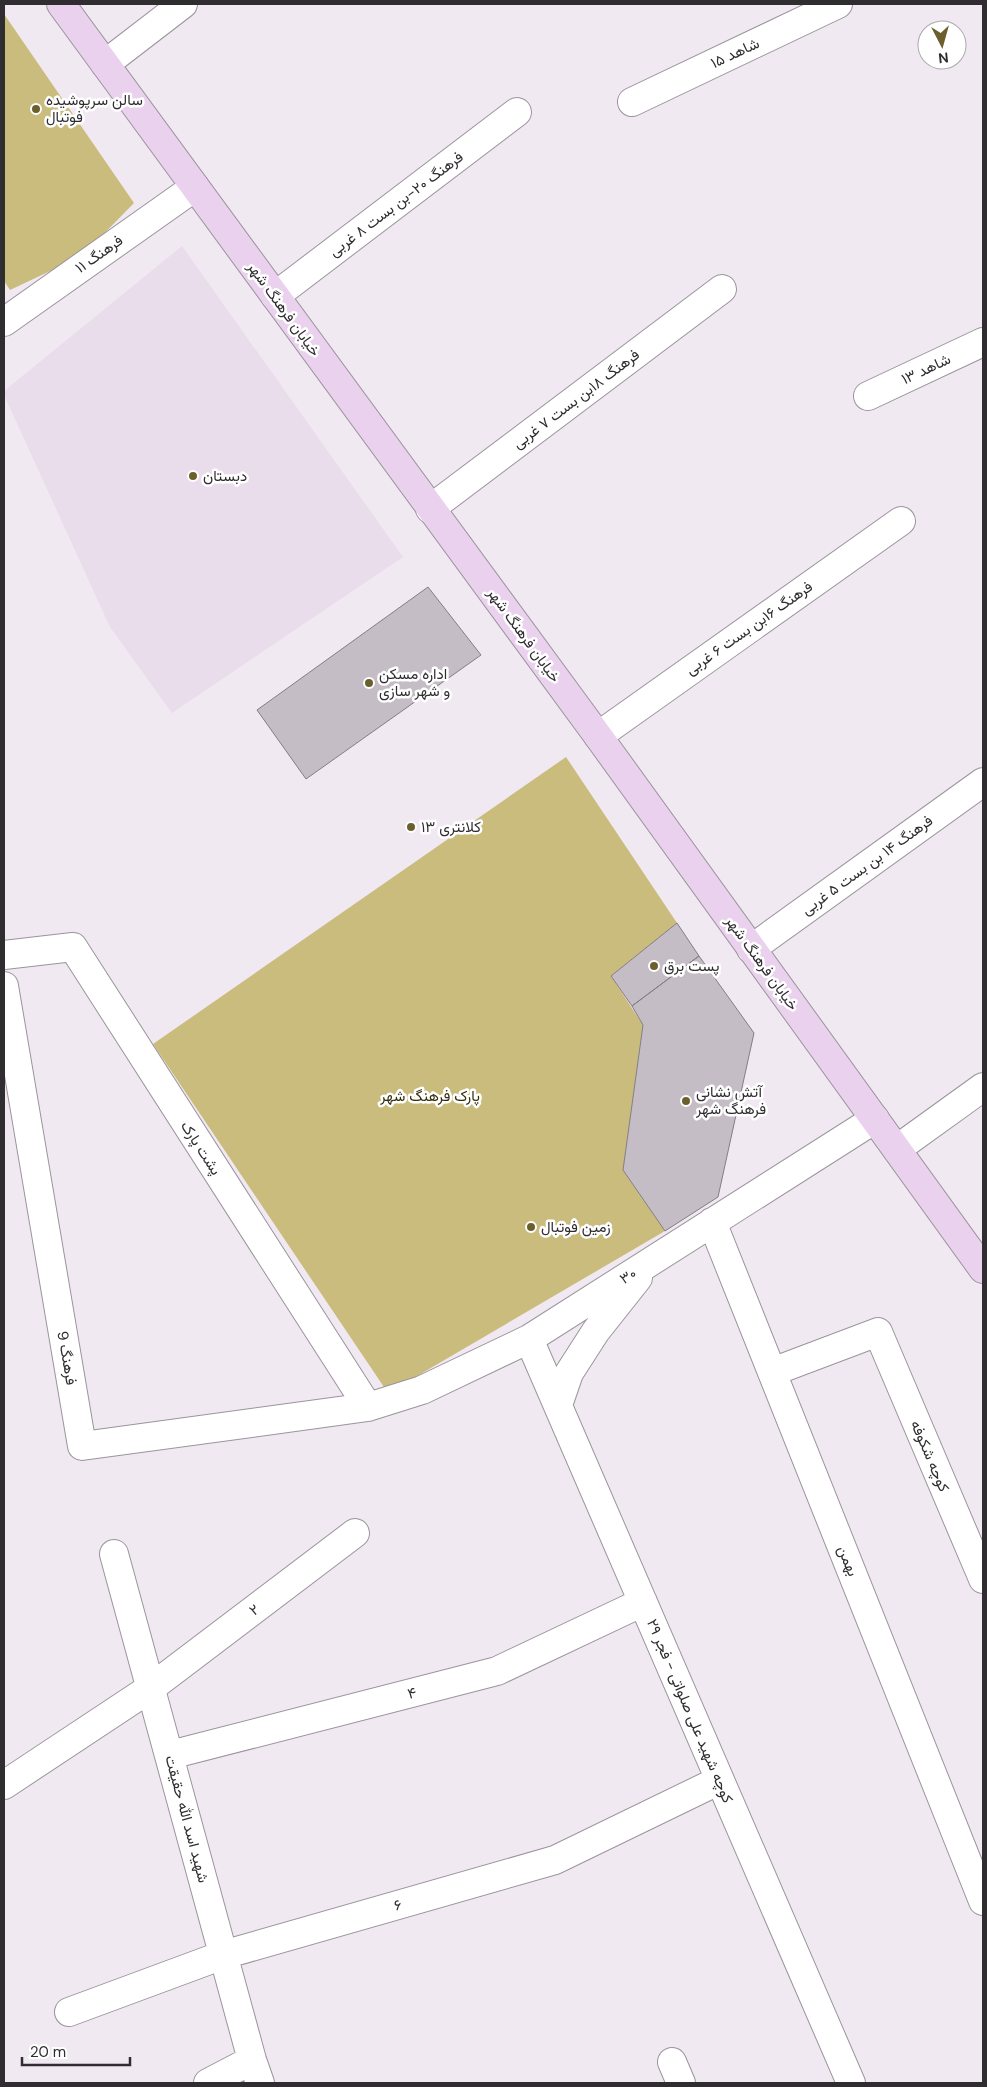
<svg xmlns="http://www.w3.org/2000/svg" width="987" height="2087" viewBox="0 0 987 2087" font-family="'DM Sans',Vazirmatn,sans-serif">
  <rect width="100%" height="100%" fill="#f1e9f2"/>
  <path fill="#e9dceb" d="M182 246 403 557 172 713 110 627 4 395V391Z"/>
  <path fill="#c9bc7d" d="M4 14 134 203 82 256 10 290 4 281Z
    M566 757 677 923 611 976 643 1025 623 1170 665 1231 388 1393 153 1044Z"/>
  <path fill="#c5bdc5" stroke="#847d84" d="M428 587 481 655 306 779 257 710Z
    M677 923 699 956 632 1006 611 976Z
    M699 956 754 1033 718 1197 665 1231 623 1170 643 1025 632 1006Z"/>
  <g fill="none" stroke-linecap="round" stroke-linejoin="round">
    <g stroke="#9b949c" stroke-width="30">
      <path id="street" d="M105 64 183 4
        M632 102 838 4
        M275 296 517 112
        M4 322 195 187
        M868 396 983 342
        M430 509 722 289
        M598 736 901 521
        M751 949 983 782
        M4 955 73 947 368 1407
        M4 986 82 1446 368 1407 422 1390 529 1339 875 1119
        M897 1149 983 1087
        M712 1222 983 1901
        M529 1339 851 2083
        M772 1372 878 1332 983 1579
        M558 1405 569 1373 596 1331 638 1278
        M114 1554 252 2060 260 2083
        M170 1755 497 1671 643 1602
        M4 1785 152 1687 355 1533
        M69 2012 223 1955 555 1860 720 1780
        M672 2062 681 2083
        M208 2083 252 2060"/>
    </g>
    <g stroke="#9b949c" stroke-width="30">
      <path id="secondary" d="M61 4 598 736 983 1269"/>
    </g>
    <use href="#street" stroke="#fff" stroke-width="28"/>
    <use href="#secondary" stroke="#ead1ed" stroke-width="28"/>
  </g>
  <g fill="#6b602d" stroke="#fff" stroke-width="2">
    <circle cx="36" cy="109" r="5"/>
    <circle cx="193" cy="476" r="5"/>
    <circle cx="369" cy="683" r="5"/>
    <circle cx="411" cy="827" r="5"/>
    <circle cx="654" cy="966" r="5"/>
    <circle cx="686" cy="1101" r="5"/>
    <circle cx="531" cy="1227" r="5"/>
  </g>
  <g text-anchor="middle" stroke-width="5" stroke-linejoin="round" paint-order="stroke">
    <g font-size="15" fill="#302d30" stroke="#fff">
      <text transform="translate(735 53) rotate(-25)" y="5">شاهد ۱۵</text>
      <text transform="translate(396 204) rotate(-37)" y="5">فرهنگ ۲۰-بن بست ۸ غربی</text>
      <text transform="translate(99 254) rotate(-35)" y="5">فرهنگ ۱۱</text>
      <text transform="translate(284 309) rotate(54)" y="5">خیابان فرهنگ شهر</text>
      <text transform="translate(926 369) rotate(-25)" y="5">شاهد ۱۳</text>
      <text transform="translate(576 399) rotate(-37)" y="5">فرهنگ ۱۸بن بست ۷ غربی</text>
      <text transform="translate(749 628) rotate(-35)" y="5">فرهنگ ۱۶بن بست ۶ غربی</text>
      <text transform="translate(524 635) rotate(54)" y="5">خیابان فرهنگ شهر</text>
      <text transform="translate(867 865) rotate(-36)" y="5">فرهنگ ۱۴ بن بست ۵ غربی</text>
      <text transform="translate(762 963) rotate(54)" y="5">خیابان فرهنگ شهر</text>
      <text transform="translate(201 1148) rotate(57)" y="5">پشت پارک</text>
      <text transform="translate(628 1276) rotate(-32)" y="5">۳۰</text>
      <text transform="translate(67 1358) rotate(80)" y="5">فرهنگ 9</text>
      <text transform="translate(930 1456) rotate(67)" y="5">کوچه شکوفه</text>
      <text transform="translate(848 1561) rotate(68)" y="5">بهمن</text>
      <text transform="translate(254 1610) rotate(-37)" y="5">۲</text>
      <text transform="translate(412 1693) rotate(-14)" y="5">۴</text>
      <text transform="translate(690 1711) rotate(67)" y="5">کوچه شهید علی صلواتی - فجر ۲۹</text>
      <text transform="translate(187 1819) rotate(75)" y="5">شهید اسد الله حقیقت</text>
      <text transform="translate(398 1905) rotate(-16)" y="5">۶</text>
    </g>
    <g font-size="15" fill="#302d30" stroke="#fff" text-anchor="start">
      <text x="46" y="105">سالن سرپوشیده<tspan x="46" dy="17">فوتبال</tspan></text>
      <text x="203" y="481">دبستان</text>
      <text x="379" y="679">اداره مسکن<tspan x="379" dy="17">و شهر سازی</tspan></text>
      <text x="421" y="832">کلانتری ۱۳</text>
      <text x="664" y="971">پست برق</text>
      <text x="696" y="1097">آتش نشانی<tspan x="696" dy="17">فرهنگ شهر</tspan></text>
      <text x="541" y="1232">زمین فوتبال</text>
    </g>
    <g font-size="15" fill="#342d0c" stroke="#fff">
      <text x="430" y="1101">پارک فرهنگ شهر</text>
    </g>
  </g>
  <rect width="987" height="2087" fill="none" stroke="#302d30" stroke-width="10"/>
  <g transform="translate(942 45) rotate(174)"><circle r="24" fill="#ffffff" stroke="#acabac"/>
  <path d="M0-4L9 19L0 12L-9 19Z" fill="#6b602d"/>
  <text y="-8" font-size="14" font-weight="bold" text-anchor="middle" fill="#302d30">N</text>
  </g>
  <path d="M22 2057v8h108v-8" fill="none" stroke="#302d30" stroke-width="2.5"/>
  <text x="30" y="2057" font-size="15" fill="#302d30" stroke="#ffffff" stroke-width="4" paint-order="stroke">20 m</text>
</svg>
